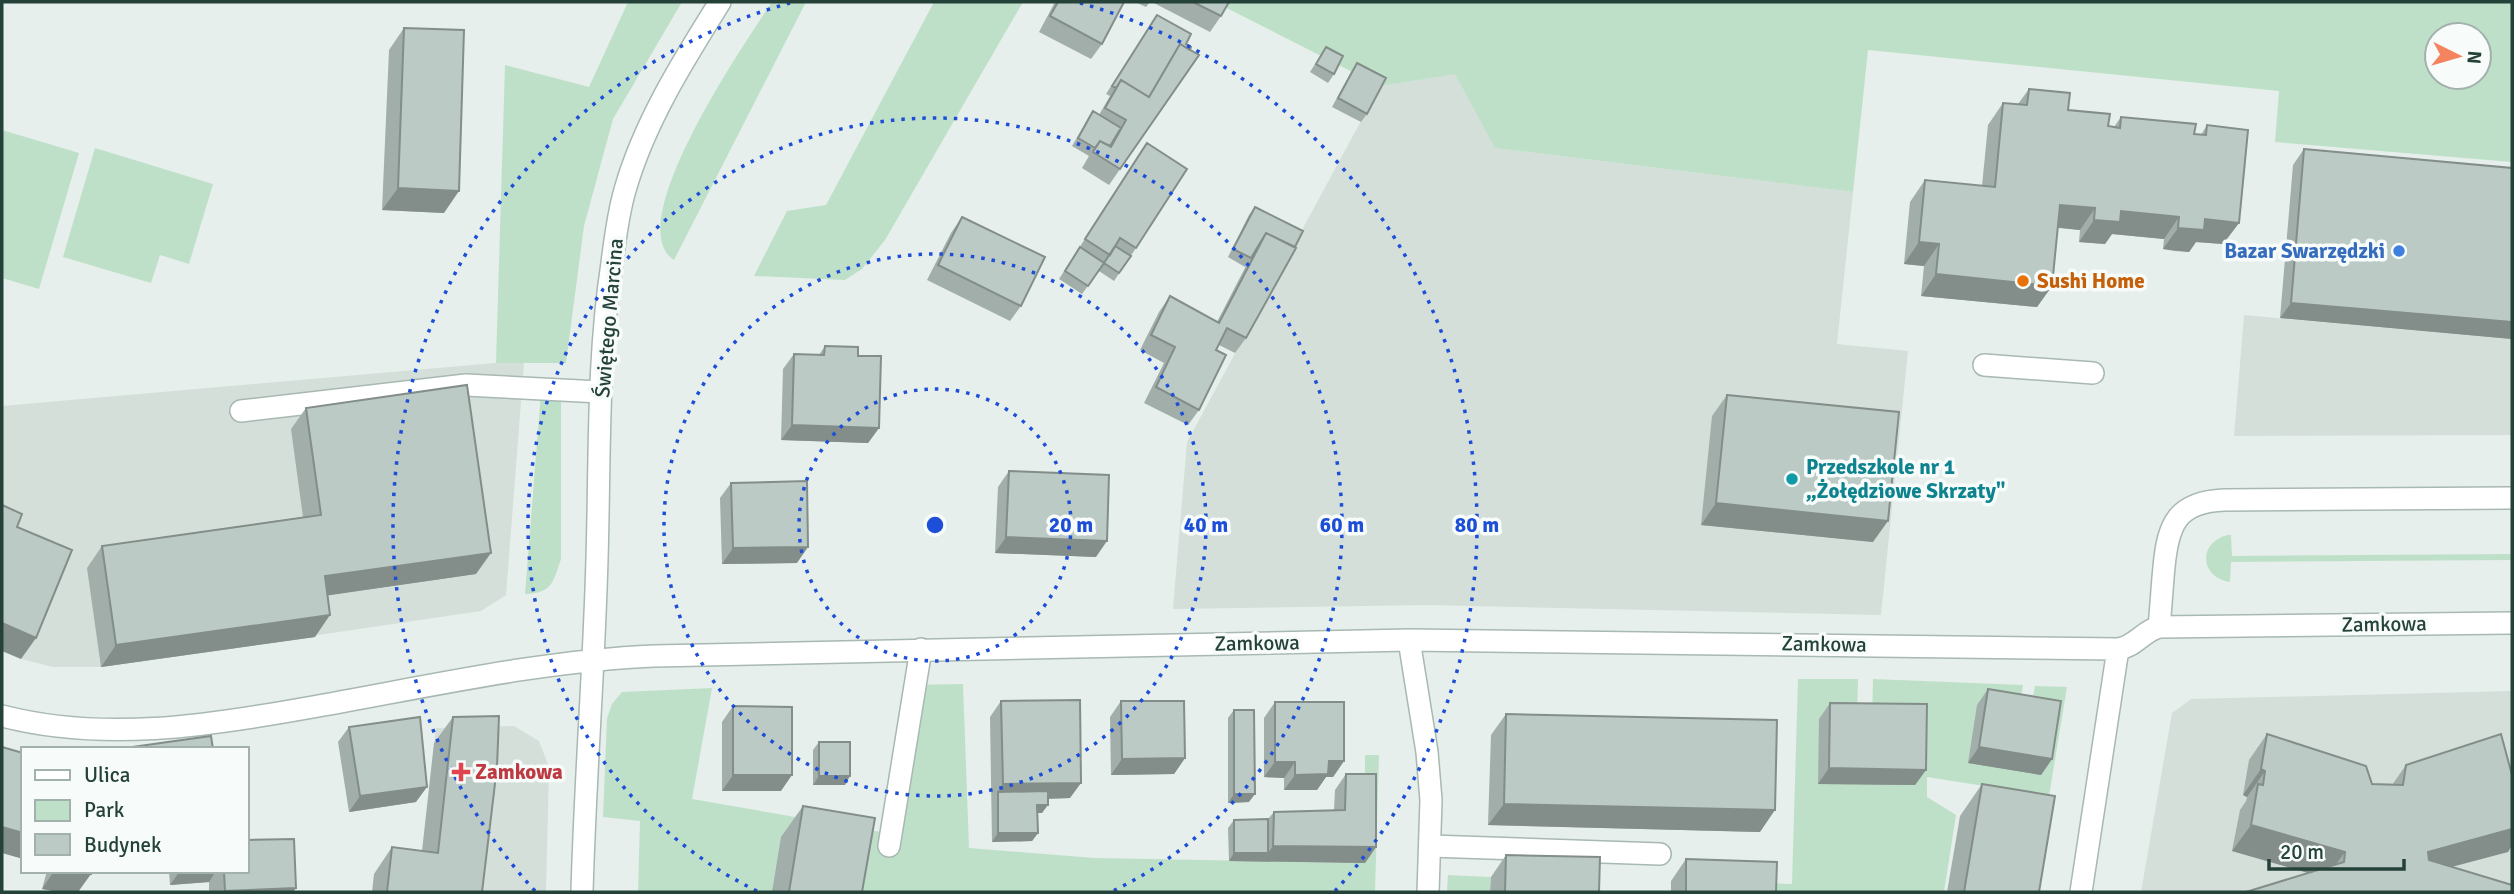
<svg xmlns="http://www.w3.org/2000/svg" width="2514" height="894" viewBox="0 0 2514 894" font-family="Signika,sans-serif">
  <rect width="100%" height="100%" fill="#e6efeb"/>
  <path fill="#d4dfda" d="M1455 73 1496 148 1853 192 1837 344 1908 351 1881 615 1427 605 1173 609 1187 442 1380 86Z
    M2244 315 2512 339V435L2234 436Z
    M495 363H524L506 595 481 611 101 667H53L21 659 2 651V406Z
    M2512 691V892H2141L2172 713 2191 699Z
    M514 726 539 741 549 767 546 892H418L436 728Z"/>
  <path fill="#bfe0c8" fill-rule="evenodd" d="M628 2H682L613 119 584 226 566 363H496L505 65 589 87Z
    M772 2H806L674 260C619 225 747 40 772 2Z
    M934 2H1023L885 240 862 269 845 280 754 276 787 211 826 205Z
    M1215 2H2512V162L2275 142 2279 91 1868 50 1853 192 1495 148 1455 74 1380 86ZM2437 35H2479V77H2437Z
    M2 130 79 153 39 289 2 278Z
    M95 148 213 184 189 264 160 255 151 283 63 257Z
    M541 393 561 394V559C553 583 552 593 525 594Z
    M2228 535H2231L2232 556 2512 554V560L2231 562 2230 582C2200 578 2197 542 2228 535Z
    M1798 679H1858L1857 719 1872 720 1873 679 2023 685 2018 712 1968 762 2040 774 2030 713 2035 686 2067 687 2049 796 1927 777V797L1956 815 1944 892H1762V883L1792 884Z
    M963 684 969 848 1095 858 1365 863V755H1379L1375 892H638L640 821 603 817 607 718 612 704 622 692 712 688 692 799 881 832 906 685Z
    M1448 875 1491 877 1490 892H1447Z"/>
  <g fill="none" stroke-linecap="round" stroke-linejoin="round">
    <g stroke="#a8b8b2" stroke-width="24">
      <path id="service" d="M1984 365 2093 373
        M241 411 466 385 600 392
        M2159 627C2161 607 2162 587 2164 567 2168 524 2177 502 2224 500L2512 498
        M889 846 921 649
        M1430 846 1660 854"/>
    </g>
    <g stroke="#a8b8b2" stroke-width="24">
      <path id="minor" d="M1409 640 1427 752 1431 800 1428 892
        M2 716C103 742 206 726 307 708 422 688 538 661 654 656L1409 640 2118 649C2135 647 2143 631 2159 627L2512 623
        M582 892C585 781 594 670 597 559 600 460 597 361 612 263 615 239 618 214 625 190 644 123 683 61 720 2
        M2081 892 2118 649"/>
    </g>
    <use href="#service" stroke="#fff" stroke-width="21"/>
    <use href="#minor" stroke="#fff" stroke-width="21"/>
  </g>
  <path fill="#a1aea9" d="M1055 2H1124L1102 44 1091 59 1039 32Z
    M1135 2H1150L1146 7Z
    M1152 2H1229L1221 16 1210 32Z
    M1151 24 1186 44 1190 50 1199 55 1109 185 1082 168 1089 156 1072 146 1093 111 1099 115 1110 96 1106 94Z
    M404 28 444 213 382 210 389 50Z
    M1326 47 1334 74 1328 83 1310 72Z
    M1357 63 1367 114 1361 122 1332 107 1351 72Z
    M2029 89 2068 110 2108 126 2114 127 2121 117 2194 134 2201 135 2207 125 2239 223 2223 244 2196 242 2189 252 2174 251 2163 249 2164 239 2112 234 2105 244 2079 242 2080 230 2058 228 2052 286 2037 307 1921 296 1924 266 1904 264 1910 202 1925 180 1982 186 1988 125 2003 103 2018 104Z
    M1147 143 1136 248 1114 281 1099 271 1082 294 1059 279Z
    M2304 149 2512 168V339L2280 318 2293 165Z
    M1255 207 1303 231 1246 338 1235 353 1219 345 1216 350 1199 410 1188 425 1144 403 1164 363 1140 350 1159 312 1170 296 1217 322 1247 264 1245 267 1228 257 1249 215Z
    M962 217 1021 306 1010 321 927 280 951 233Z
    M825 346 858 356 879 428 868 443 781 440 783 369 794 354 819 355Z
    M1727 395 1873 542 1701 525 1712 416Z
    M306 408 476 574 328 595 315 637 101 667 87 568 102 546 303 517 291 429Z
    M1009 471 1096 557 995 553 998 487Z
    M731 483 797 563 722 564 720 498Z
    M1988 689 2052 759 2041 775 1968 763 1977 705Z
    M1001 701 1070 798 1048 799 1042 813H1037L1038 833 1032 841 992 842 990 717Z
    M1121 701 1185 758 1174 774 1111 775 1110 717Z
    M1275 702 1344 761 1333 777H1326L1317 790H1284V778L1264 777V718Z
    M1830 703 1926 770 1915 785 1818 784 1819 719Z
    M733 706 781 791H722V722Z
    M1234 710 1249 802 1228 803V718Z
    M1506 714 1760 832 1488 825 1491 735Z
    M453 717 482 892H372L374 874 392 847 422 851 434 743Z
    M349 727 416 802 349 812 338 742Z
    M2267 734 2372 784 2392 785 2406 765 2512 775V845L2508 852 2308 873 2232 851 2240 810 2246 801 2247 797 2243 795 2249 760Z
    M819 742 845 785H813V750Z
    M1346 774 1376 847 1365 863 1229 861 1228 828 1234 820 1268 819 1274 812 1334 810 1335 790Z
    M1982 784 2039 892H1947L1960 816Z
    M803 806 862 892H772L781 837Z
    M1506 855 1599 892H1490L1491 877Z
    M1686 859 1776 892H1671V881Z
    M47 871H92L78 892H59L42 889Z
    M169 871H247L296 888 293 892H209V882L170 885Z"/>
  <path fill="#838d89" d="M398 188 459 191 444 213 382 210Z
    M2060 205 2095 208 2080 230 2045 226Z
    M2121 211 2179 217 2164 239 2112 234 2105 244 2079 242 2094 220Z
    M2205 219 2239 223 2223 244 2196 242 2189 252 2163 249 2178 228Z
    M1919 242 1939 244 1924 266 1904 264Z
    M1936 274 2052 286 2037 307 1921 296Z
    M2291 303 2512 322V339L2280 318Z
    M792 425 879 428 868 443 781 440Z
    M1716 503 1888 521 1873 542 1701 525Z
    M1006 537 1107 541 1096 557 995 553Z
    M808 547 797 563 722 564 733 548Z
    M491 553 476 574 310 598 325 576Z
    M330 615 315 637 101 667 116 645Z
    M2 623 36 638 21 659 2 651Z
    M1979 747 2052 759 2041 775 1968 763Z
    M1185 758 1174 774 1111 775 1122 759Z
    M1329 761H1344L1333 777H1326L1317 790H1284L1295 775Z
    M1275 762H1295L1284 778 1264 777Z
    M1829 768 1926 770 1915 785 1818 784Z
    M2261 769 2265 771 2247 797 2243 795Z
    M733 775H792L781 791H722Z
    M819 776H850L845 785H813Z
    M1081 783 1070 798 998 800V792L1003 784Z
    M427 787 416 802 349 812 360 796Z
    M1234 794H1255L1249 802 1228 803Z
    M1504 804 1775 810 1760 832 1488 825Z
    M1037 805H1048L1042 813H1031Z
    M2251 825 2345 852 2326 878 2232 851Z
    M2 827 23 833V859L2 853Z
    M2512 829V845L2508 852 2410 878 2428 852Z
    M998 833H1038L1032 841 992 842Z
    M1273 846 1376 847 1365 863 1229 861 1234 853H1268Z
    M54 871H77L91 874 78 892H59L42 889Z
    M180 871H216L209 882 170 885Z
    M296 888 293 892H224L225 891Z"/>
  <path fill="#bbcac4" stroke="#838d89" stroke-width="2" d="M1058 2H1124L1102 44 1050 16Z
    M1193 2H1229L1221 16Z
    M1157 15 1191 34 1186 44 1191 47 1190 50 1180 44 1149 97 1121 80 1116 88 1112 86Z
    M404 28 464 30 459 191 398 188Z
    M1180 44 1199 55 1120 169 1093 152 1100 141 1111 147 1126 120 1105 108 1121 80 1149 97Z
    M1326 47 1343 56 1334 74 1316 64Z
    M1357 63 1386 78 1367 114 1338 98Z
    M2029 89 2070 93 2068 110 2110 114 2108 126 2120 128 2121 117 2196 124 2194 134 2206 135 2207 125 2248 130 2239 223 2205 219 2204 230 2190 229 2178 228 2179 217 2121 211 2120 222 2094 220 2095 208 2060 205 2052 286 1936 274 1939 244 1919 242 1925 180 1995 187 2003 103 2027 105Z
    M1093 111 1121 128 1110 146 1100 141 1095 148 1078 138Z
    M1147 143 1187 169 1136 248 1120 238 1110 255 1085 239Z
    M2304 149 2512 168V322L2291 303Z
    M1255 207 1303 231 1295 247 1266 233 1251 258 1233 249Z
    M962 217 1045 257 1021 306 938 265Z
    M1266 233 1296 248 1246 338 1227 328 1216 350 1226 355 1199 410 1156 387 1175 347 1151 335 1170 296 1219 323Z
    M1115 246 1131 256 1119 273 1104 263Z
    M1080 247 1104 263 1088 286 1065 271Z
    M825 346 858 347V356H881L879 428 792 425 794 354 824 355Z
    M467 385 491 553 325 576 330 615 116 645 102 546 321 515 306 408Z
    M1727 395 1899 412 1888 521 1716 503Z
    M1009 471 1109 475 1107 541 1006 537Z
    M807 481 808 547 733 548 731 483Z
    M2 505 22 514 17 527 72 550 36 638 2 623Z
    M1988 689 2061 701 2052 759 1979 747Z
    M1080 700 1081 783 1003 784 1001 701Z
    M1121 701H1184L1185 758 1122 759Z
    M1275 702H1344V761H1329L1328 774 1295 775V762H1275Z
    M1830 703 1927 704 1926 770 1829 768Z
    M733 706 792 707V775H733Z
    M1234 710H1254L1255 794H1234Z
    M1506 714 1777 720 1775 810 1504 804Z
    M499 716 497 767 482 892H387L392 847 438 853 453 717Z
    M420 717 427 787 360 796 349 727Z
    M2267 734 2366 766 2372 784 2403 785 2406 765 2501 734 2512 775V829L2428 852 2429 860 2512 885V892H2246L2344 862 2345 852 2251 825 2258 784 2263 785 2265 771 2261 769Z
    M211 736 213 749H133L132 747Z
    M819 742H850V776H819Z
    M2 747 23 753V833L2 827Z
    M1346 774H1376V847L1273 846 1274 812 1345 810Z
    M1982 784 2055 796 2039 892H1964Z
    M1048 791V805H1037L1038 833H998V792Z
    M803 806 875 818 862 892H789Z
    M1268 819V853H1234V820Z
    M294 839 296 888 225 891 224 871H247V840Z
    M1506 855 1600 857 1599 892H1505Z
    M1686 859 1777 862 1776 892H1686Z
    M77 871H92L91 874Z"/>
  <g fill="none" stroke="#1d4ed8" stroke-width="3.5" stroke-dasharray="3.5 7">
    <circle cx="935" cy="525" r="136"/>
    <circle cx="935" cy="525" r="271"/>
    <path d="M757 891A407 407 0 1 1 1113 891"/>
    <path d="M535 891A542 542 0 0 1 790 3M1080 3A542 542 0 0 1 1335 891"/>
  </g>
  <circle fill="#3f7fe0" stroke="#f7fbf9" stroke-width="2.5" cx="2399" cy="251" r="7"/>
  <circle fill="#e8710a" stroke="#f7fbf9" stroke-width="2.5" cx="2023" cy="281" r="7"/>
  <circle fill="#0f9aa8" stroke="#f7fbf9" stroke-width="2.5" cx="1792" cy="479" r="7"/>
  <path fill="#e0444e" stroke="#f7fbf9" stroke-width="2.5" d="M457.5 761.5h7v7h7v7h-7v7h-7v-7h-7v-7h7z"/>
  <g text-anchor="middle" stroke-width="7" stroke-linejoin="round" paint-order="stroke">
    <g font-size="21" font-weight="bold" fill="#366cbe" stroke="#f7fbf9" text-anchor="end">
      <text x="2385" y="258">Bazar Swarzędzki</text>
    </g>
    <g font-size="21" font-weight="bold" fill="#c56008" stroke="#f7fbf9" text-anchor="start">
      <text x="2037" y="288">Sushi Home</text>
    </g>
    <g font-size="21" fill="#24423a" stroke="#f7fbf9">
      <text transform="translate(609 318) rotate(-85)" y="7">Świętego Marcina</text>
      <text transform="translate(2384 624) rotate(-1)" y="7">Zamkowa</text>
      <text transform="translate(1257 643) rotate(-1)" y="7">Zamkowa</text>
      <text transform="translate(1824 644) rotate(1)" y="7">Zamkowa</text>
    </g>
    <g font-size="21" font-weight="bold" fill="#0d838f" stroke="#f7fbf9" text-anchor="start">
      <text x="1806" y="474">Przedszkole nr 1<tspan x="1806" dy="24">„Żołędziowe Skrzaty"</tspan></text>
    </g>
    <g font-size="21" font-weight="bold" fill="#be3a42" stroke="#f7fbf9" text-anchor="start">
      <text x="475" y="779">Zamkowa</text>
    </g>
  </g>
  <circle cx="935" cy="525" r="10" fill="#1d4ed8" stroke="#f7fbf9" stroke-width="3.5"/>
  <g font-size="21" text-anchor="middle" font-weight="bold" fill="#1d4ed8" stroke="#f7fbf9" stroke-width="7" stroke-linejoin="round" paint-order="stroke">
    <text x="1071" y="532">20 m</text>
    <text x="1206" y="532">40 m</text>
    <text x="1342" y="532">60 m</text>
    <text x="1477" y="532">80 m</text>
  </g>
  <rect width="2514" height="894" fill="none" stroke="#24423a" stroke-width="7"/>
  <rect x="21" y="747" width="228" height="126" fill="#f7fbf9" stroke="#a3b1ad" stroke-width="2"/>
  <rect x="35" y="770" width="35" height="10" fill="#ffffff" stroke="#a3b1ad" stroke-width="2"/>
  <text x="84" y="782" font-size="21" fill="#24423a">Ulica</text>
  <rect x="35" y="800" width="35" height="21" fill="#bfe0c8" stroke="#a3b1ad" stroke-width="2"/>
  <text x="84" y="817" font-size="21" fill="#24423a">Park</text>
  <rect x="35" y="834" width="35" height="21" fill="#bbcac4" stroke="#a3b1ad" stroke-width="2"/>
  <text x="84" y="852" font-size="21" fill="#24423a">Budynek</text>
  <g transform="translate(2458 56) rotate(95)"><circle r="33" fill="#f7fbf9" stroke="#a3b1ad" stroke-width="2"/>
  <path d="M0-5L12 26L0 18L-12 26Z" fill="#f4845f"/>
  <text y="-10" font-size="19" font-weight="bold" text-anchor="middle" fill="#24423a">N</text>
  </g>
  <path d="M2269 859v10h135v-10" fill="none" stroke="#24423a" stroke-width="3.5"/>
  <text x="2280" y="859" font-size="21" fill="#24423a" stroke="#f7fbf9" stroke-width="5" paint-order="stroke">20 m</text>
</svg>
